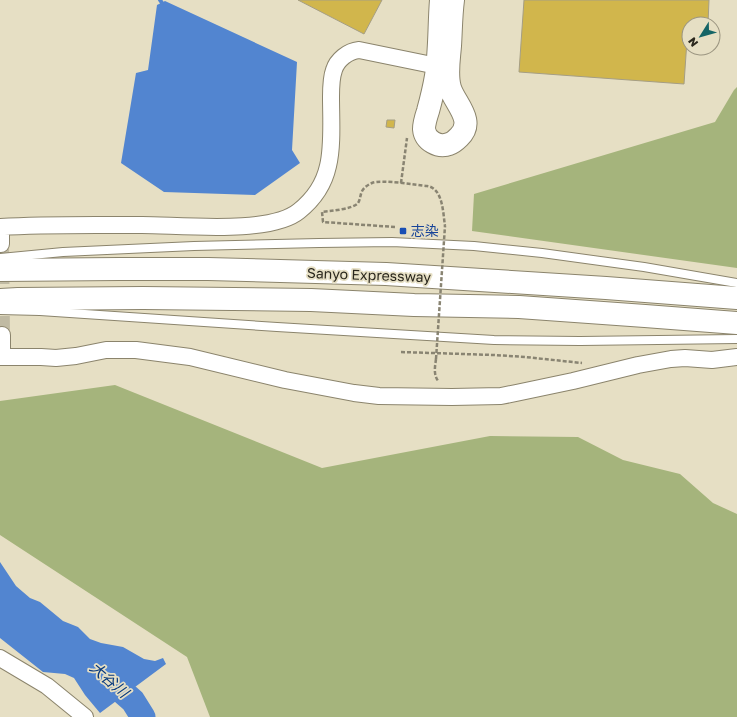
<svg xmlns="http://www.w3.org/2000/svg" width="737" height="717" viewBox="0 0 737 717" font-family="'Golos Text','Noto Sans JP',sans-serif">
  <rect width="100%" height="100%" fill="#e6dfc4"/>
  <path fill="#a5b47c" d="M737 87V268L472 231 474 194 715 122 734 90Z
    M115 385 322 468 490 436 578 437 623 460 680 474 713 503 737 514V717H210L187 657 0 535V401Z"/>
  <path fill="#5285d0" d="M165 1 297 62 292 150 300 163 255 195 164 192 121 163 136 73 148 70 157 5Z
    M0 562 16 586 30 598 40 602 63 621 78 627 90 639 101 643 123 647 144 659 155 661 163 658 166 664 100 713 85 695 74 678 65 674 43 672 0 638Z"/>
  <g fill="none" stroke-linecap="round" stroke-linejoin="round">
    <path stroke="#5285d0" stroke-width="4" d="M160 0 162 3"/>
    <path stroke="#5285d0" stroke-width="25" d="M100 672 133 701 143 717"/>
  </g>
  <path fill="#d1b64c" stroke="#a59e84" d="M298 0H382L364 34Z
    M524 0H709L708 24H689V40H687L684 84 519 72Z
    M387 120H395L394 128 386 127Z"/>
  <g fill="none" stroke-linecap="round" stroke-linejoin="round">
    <path stroke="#c0baa3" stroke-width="16" stroke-dasharray="16 8" stroke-linecap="butt" d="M1 244 2 335"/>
    <g stroke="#8b846c" stroke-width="10">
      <path id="lane" d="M0 258 63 252 194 246 319 243 392 242 474 246 542 253 644 267 737 283
        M0 310 40 311 277 327 494 340 580 341 737 339"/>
    </g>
    <g stroke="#8b846c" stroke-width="18">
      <path id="street" d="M0 227C47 224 95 225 142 225 180 225 270 235 299 211 314 199 324 184 328 166 333 145 331 119 331 97 331 88 331 78 334 70 337 60 348 51 359 50L437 66
        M1 227V244
        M2 356V335
        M0 357H41L56 358 76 356 106 350H136L190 357 285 380 354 393 379 396 452 397 501 396 516 393 573 381 638 365 671 359 685 358 712 360 737 357
        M0 658 47 686 85 717"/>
    </g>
    <g stroke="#8b846c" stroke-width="24">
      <path id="secondary" d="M441 0C439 25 440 51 436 76 434 88 431 100 428 111 426 117 424 123 424 129 425 141 439 148 449 144 453 143 456 140 459 137 476 121 455 104 450 88 446 75 449 59 450 46 451 30 451 15 453 0"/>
    </g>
    <g stroke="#8b846c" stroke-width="24">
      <path id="highway" d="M0 270 119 269H208L386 274 606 288 737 298
        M0 300 18 299 143 298 311 300 414 305 519 307 645 316 737 323"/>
    </g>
    <path stroke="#898472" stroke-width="2.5" stroke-dasharray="4 2" stroke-linecap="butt" d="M401 183 407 138
      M395 227 323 222 322 212C330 211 353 209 358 203 360 200 360 197 361 194 362 189 367 185 372 183 382 179 415 185 427 186 443 188 443 213 445 226
      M401 352 494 355 525 357 582 363
      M436 359C435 367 433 375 439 382"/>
    <use href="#lane" stroke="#fff" stroke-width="8"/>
    <use href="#street" stroke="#fff" stroke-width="16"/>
    <use href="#secondary" stroke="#fff" stroke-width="22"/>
    <use href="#highway" stroke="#fff" stroke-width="22"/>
    <path stroke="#898472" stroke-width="2.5" stroke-dasharray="4 2" stroke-linecap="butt" d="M436 359 445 226"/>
  </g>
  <rect fill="#1a4fb4" stroke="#e6dfc4" stroke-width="1.5" x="399" y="227" width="8" height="8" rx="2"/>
  <g text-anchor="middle" stroke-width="3.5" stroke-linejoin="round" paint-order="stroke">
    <g font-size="14" fill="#164399" stroke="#e6dfc4" text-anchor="start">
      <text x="411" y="236">志染</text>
    </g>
    <g font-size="14" fill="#2a271d" stroke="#e6dfc4">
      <text transform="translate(369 275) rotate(2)" y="5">Sanyo Expressway</text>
    </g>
    <g font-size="15" font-style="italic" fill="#07397e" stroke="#e6dfc4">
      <text transform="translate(109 680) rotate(41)" y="5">大谷川</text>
    </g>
  </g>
  <g transform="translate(701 36) rotate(233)"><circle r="19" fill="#e6dfc4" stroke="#9b9581"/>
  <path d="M0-3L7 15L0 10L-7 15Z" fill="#156566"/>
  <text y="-6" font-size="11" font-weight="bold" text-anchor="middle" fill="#2a271d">N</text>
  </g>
</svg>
